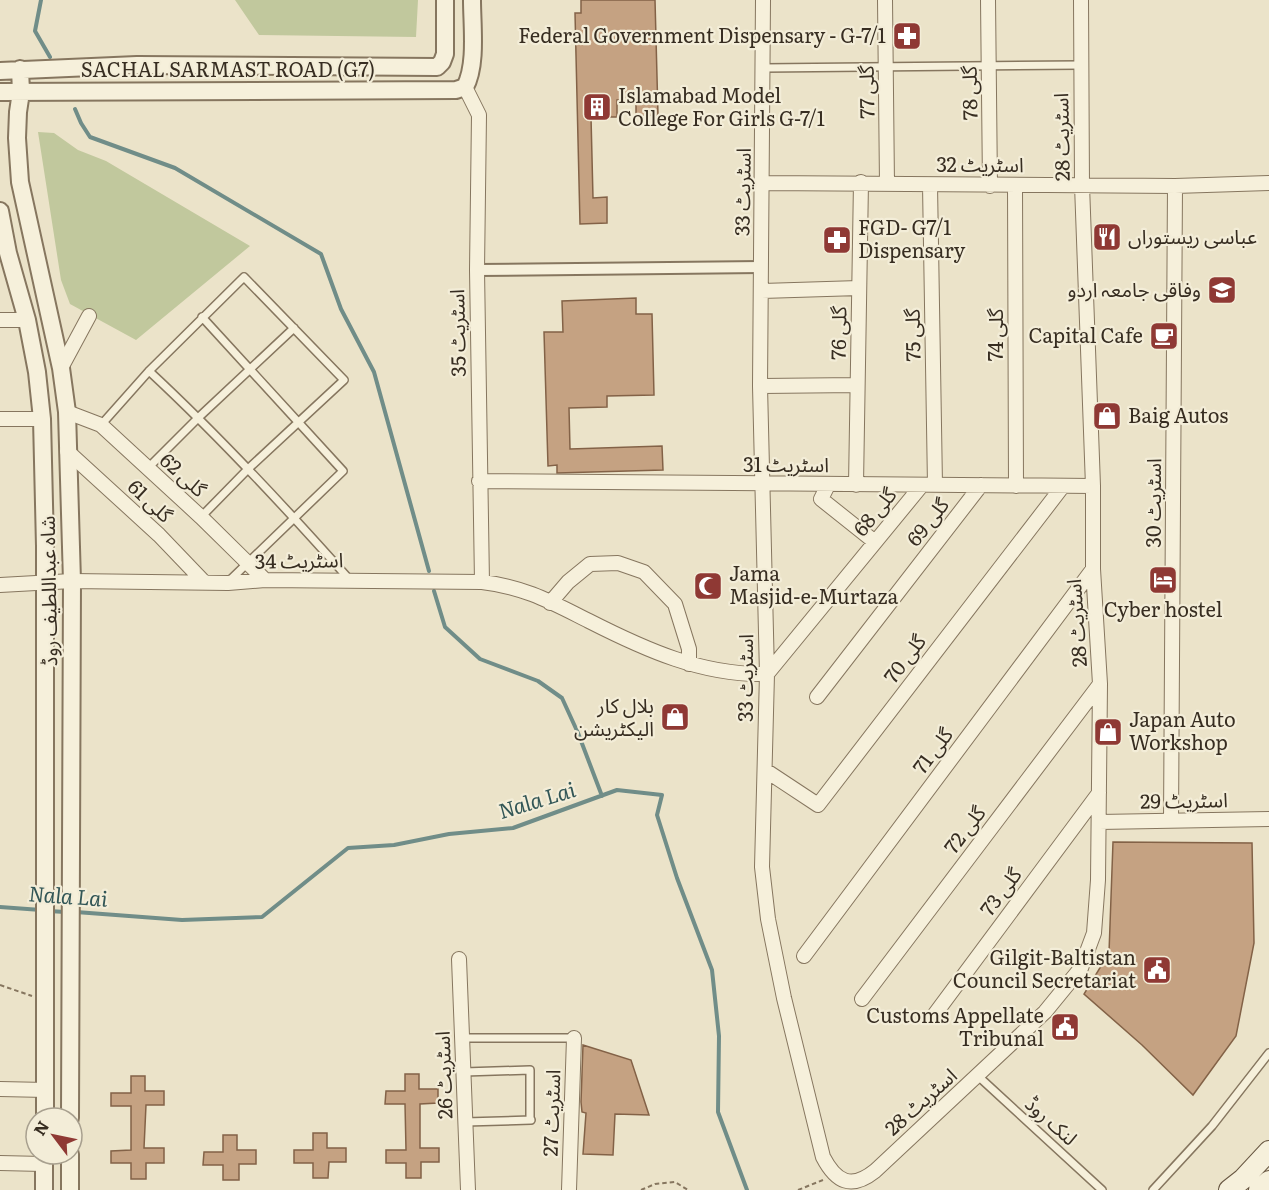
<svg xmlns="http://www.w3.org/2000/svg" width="1269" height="1190" viewBox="0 0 1269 1190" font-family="Literata,'Noto Sans Arabic',serif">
  <rect width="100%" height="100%" fill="#ebe3c9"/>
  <path fill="#c1c89d" d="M235 0H418L416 37 259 35Z
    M38 132 54 133 78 150 106 161 250 246 136 340 70 304 61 280Z"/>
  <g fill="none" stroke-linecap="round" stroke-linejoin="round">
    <path stroke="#708d88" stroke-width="4" d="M41 0 35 31 50 57
      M75 109 81 123 90 137 175 168 321 254 341 309 374 372 429 571
      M434 591 445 627 480 659 538 681 562 698 578 733 602 796
      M0 907 41 910
      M49 911 65 912
      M76 912 182 920 262 917 348 848 394 845 449 834 513 828 617 790 662 795 657 815 677 878 712 970 719 1036 718 1112 747 1190"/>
  </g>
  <path fill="#c5a282" stroke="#836247" stroke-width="1.5" d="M581 0H655L658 115 636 116V99L617 100V117H591L593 198 607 197V223L580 224 575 13H581Z
    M636 298V314H652L654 395 607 396V407L569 408 570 449 662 446 663 470 557 473V465L548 466 544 332H563L562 301Z
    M1113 842 1252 843 1254 943 1236 1036 1193 1095 1142 1045 1084 994 1109 953Z
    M583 1045 631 1060 649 1115 615 1114 613 1155 583 1154 586 1113 582 1112 581 1102Z
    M405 1074H419V1089H438V1103L420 1104V1148H439V1162H421V1178H406V1163H386V1150H406L405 1104H385L386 1091H405Z
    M131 1076H145V1091H164V1105H146L144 1148H164V1163H146V1179H131V1163H111V1151L131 1150V1106H111V1093H131Z
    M313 1133H327V1148H346V1162H329L328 1178H313V1163H294V1150H313Z
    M223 1135H237V1150H256V1164H239V1180H223V1165H203L204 1152H223Z"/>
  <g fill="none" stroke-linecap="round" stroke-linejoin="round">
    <g stroke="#86765f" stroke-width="10">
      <path id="service" d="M764 68 1080 65
        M202 317 343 471 230 580
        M149 371C219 436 285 507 349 579
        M101 425 149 371 244 277 344 380 248 469 201 517
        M147 469 199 417 294 328
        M462 1038H574
        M464 1072 530 1070V1120
        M978 1076 1102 1190
        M465 1122 531 1120
        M1153 1190 1212 1126 1269 1053"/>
    </g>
    <g stroke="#86765f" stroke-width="14">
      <path id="pedestrian" d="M477 270 761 267"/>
    </g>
    <g stroke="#86765f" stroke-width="16">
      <path id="minor" d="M763 0 760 386 767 674 762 867 768 919 784 998 823 1157C836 1182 851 1190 875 1171L1045 1012 1081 968 1094 933 1098 880 1100 684 1093 569V486L1082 185 1081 0
        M885 0 887 184
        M988 0 990 186
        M465 87 479 115 477 270 482 582
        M762 183 1175 186 1269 183
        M930 185 935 485
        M1015 185 1016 486
        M761 291 859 288
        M0 320H27
        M61 368 89 316
        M760 386 857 385
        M67 412 101 425 201 517 265 580
        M0 419H42
        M67 451 159 535 205 583
        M479 481 1093 486
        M828 485 821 499 875 542
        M856 485 861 182
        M0 585 72 581 228 583 265 580 482 582C525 587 551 602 589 621 644 649 703 676 767 674L922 485
        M550 603 568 582 590 564 618 563 644 572 675 604 689 649V664
        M817 697 981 485
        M765 770 818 805 1063 486
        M1171 821 1175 186
        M1099 822 1269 819
        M804 956 1093 569
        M459 959 468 1190
        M862 999 1100 684
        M935 1014 1099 793
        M0 1089 46 1090
        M0 1163 43 1164
        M569 1190 574 1038"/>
    </g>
    <g stroke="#86765f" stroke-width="20">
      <path id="tertiary" d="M20 69 21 92 18 112 17 138 20 182 61 368 67 412 72 581 70 1118
        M0 71 137 65 437 67 442 62 445 54V0
        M0 92 456 90 465 87C477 65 472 26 472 0
        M0 211 8 253 27 320 37 372 42 419 45 546V1118
        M44 1154V1190
        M70 1190V1154"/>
    </g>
    <g stroke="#685742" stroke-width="22">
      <path id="secondary" d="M1229 1190 1243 1179 1269 1151
        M1259 1190 1269 1181"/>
    </g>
    <path stroke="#86765f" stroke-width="2" stroke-dasharray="4.5 3" stroke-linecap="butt" d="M0 985 32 996
      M641 1190 655 1184 675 1182 688 1190
      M798 1190 823 1180"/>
    <use href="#service" stroke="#f6f0db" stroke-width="7"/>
    <use href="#pedestrian" stroke="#f6f0db" stroke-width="10"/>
    <use href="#minor" stroke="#f6f0db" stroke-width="14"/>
    <use href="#tertiary" stroke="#f6f0db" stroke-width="16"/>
    <use href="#secondary" stroke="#f6f0db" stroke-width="20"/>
  </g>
  <defs>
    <g id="pharmacy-square" transform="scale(1.5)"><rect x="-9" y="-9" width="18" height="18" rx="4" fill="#8f3934" stroke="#f3edd8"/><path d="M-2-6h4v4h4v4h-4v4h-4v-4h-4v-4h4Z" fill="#fff"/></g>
    <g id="building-square" transform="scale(1.5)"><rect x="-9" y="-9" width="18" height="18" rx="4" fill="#8f3934" stroke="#f3edd8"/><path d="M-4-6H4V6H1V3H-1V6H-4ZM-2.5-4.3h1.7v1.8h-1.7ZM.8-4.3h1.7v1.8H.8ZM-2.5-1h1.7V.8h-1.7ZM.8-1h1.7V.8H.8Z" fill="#fff"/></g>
    <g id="restaurant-square" transform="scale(1.5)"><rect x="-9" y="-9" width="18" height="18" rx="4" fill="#8f3934" stroke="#f3edd8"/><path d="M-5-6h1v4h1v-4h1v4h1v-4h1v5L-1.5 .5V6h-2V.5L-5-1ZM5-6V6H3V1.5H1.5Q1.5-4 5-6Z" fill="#fff"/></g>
    <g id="university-square" transform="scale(1.5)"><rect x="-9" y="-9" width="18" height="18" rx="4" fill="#8f3934" stroke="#f3edd8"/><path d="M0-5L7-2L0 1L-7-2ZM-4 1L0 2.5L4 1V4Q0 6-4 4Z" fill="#fff"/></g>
    <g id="cafe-square" transform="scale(1.5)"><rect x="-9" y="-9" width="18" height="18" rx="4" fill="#8f3934" stroke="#f3edd8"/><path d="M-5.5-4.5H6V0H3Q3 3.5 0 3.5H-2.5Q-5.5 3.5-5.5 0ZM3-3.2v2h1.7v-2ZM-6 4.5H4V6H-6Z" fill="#fff"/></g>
    <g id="shop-square" transform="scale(1.5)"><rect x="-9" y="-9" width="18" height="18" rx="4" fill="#8f3934" stroke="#f3edd8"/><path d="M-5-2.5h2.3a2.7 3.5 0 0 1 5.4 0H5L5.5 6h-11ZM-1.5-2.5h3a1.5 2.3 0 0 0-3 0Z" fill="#fff"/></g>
    <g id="hotel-square" transform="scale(1.5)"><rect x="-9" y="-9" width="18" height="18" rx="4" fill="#8f3934" stroke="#f3edd8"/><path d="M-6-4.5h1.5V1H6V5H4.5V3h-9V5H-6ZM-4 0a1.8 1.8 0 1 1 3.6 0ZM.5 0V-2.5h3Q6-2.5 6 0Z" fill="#fff"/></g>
    <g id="mosque-square" transform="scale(1.5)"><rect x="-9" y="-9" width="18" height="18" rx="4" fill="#8f3934" stroke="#f3edd8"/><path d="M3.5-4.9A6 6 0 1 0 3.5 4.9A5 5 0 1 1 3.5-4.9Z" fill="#fff"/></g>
    <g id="civic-square" transform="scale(1.5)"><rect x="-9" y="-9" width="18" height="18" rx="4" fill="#8f3934" stroke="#f3edd8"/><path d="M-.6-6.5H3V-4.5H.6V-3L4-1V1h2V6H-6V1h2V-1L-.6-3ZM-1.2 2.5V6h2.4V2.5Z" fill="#fff"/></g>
  </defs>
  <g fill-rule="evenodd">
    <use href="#pharmacy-square" x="907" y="36"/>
    <use href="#building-square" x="597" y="107"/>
    <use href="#restaurant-square" x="1107" y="237"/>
    <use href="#pharmacy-square" x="837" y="240"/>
    <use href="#university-square" x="1222" y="290"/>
    <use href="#cafe-square" x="1164" y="336"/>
    <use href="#shop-square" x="1107" y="416"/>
    <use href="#hotel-square" x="1163" y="580"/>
    <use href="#mosque-square" x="708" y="586"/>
    <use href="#shop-square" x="675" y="717"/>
    <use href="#shop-square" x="1108" y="732"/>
    <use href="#civic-square" x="1157" y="970"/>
    <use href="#civic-square" x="1065" y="1027"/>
  </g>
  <g text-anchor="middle" stroke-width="4.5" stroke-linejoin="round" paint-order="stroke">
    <g font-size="20" fill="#372d21" stroke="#f3edd8" text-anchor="end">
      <text x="886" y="43">Federal Government Dispensary - G-7/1</text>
      <text x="618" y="103" text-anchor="start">Islamabad Model<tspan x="618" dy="23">College For Girls G-7/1</tspan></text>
      <text x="858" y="235" text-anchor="start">FGD- G7/1<tspan x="858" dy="23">Dispensary</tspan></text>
      <text x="1128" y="244" text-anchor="start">عباسی ریستوراں</text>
      <text x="1201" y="297">وفاقی جامعہ اردو</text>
      <text x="1143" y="343">Capital Cafe</text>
      <text x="1128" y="423" text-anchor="start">Baig Autos</text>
      <text x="729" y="581" text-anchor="start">Jama<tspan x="729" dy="23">Masjid-e-Murtaza</tspan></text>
      <text x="1163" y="617" text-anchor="middle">Cyber hostel</text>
      <text x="654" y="713">بلال کار<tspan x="654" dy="23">الیکٹریشن</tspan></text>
      <text x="1129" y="727" text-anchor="start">Japan Auto<tspan x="1129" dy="23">Workshop</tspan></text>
      <text x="1136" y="965">Gilgit-Baltistan<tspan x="1136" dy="23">Council Secretariat</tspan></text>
      <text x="1044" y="1023">Customs Appellate<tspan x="1044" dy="23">Tribunal</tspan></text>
    </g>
    <g font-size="20" fill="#372d21" stroke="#f3edd8">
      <text x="228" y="77">SACHAL SARMAST ROAD (G7)</text>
      <text transform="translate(867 92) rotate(-91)" y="7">گلی 77</text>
      <text transform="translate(970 93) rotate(-91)" y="7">گلی 78</text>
      <text transform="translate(1062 137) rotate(-91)" y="7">اسٹریٹ 28</text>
      <text x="980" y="172">اسٹریٹ 32</text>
      <text transform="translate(743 192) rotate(-89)" y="7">اسٹریٹ 33</text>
      <text transform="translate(458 333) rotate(-91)" y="7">اسٹریٹ 35</text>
      <text transform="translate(839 333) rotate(-89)" y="7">گلی 76</text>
      <text transform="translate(913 335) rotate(-91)" y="7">گلی 75</text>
      <text transform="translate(996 335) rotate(-90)" y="7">گلی 74</text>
      <text x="786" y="472">اسٹریٹ 31</text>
      <text transform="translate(183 475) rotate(42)" y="7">گلی 62</text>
      <text transform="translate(150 501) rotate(43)" y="7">گلی 61</text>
      <text transform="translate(1154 503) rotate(-90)" y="7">اسٹریٹ 30</text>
      <text transform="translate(875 512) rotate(-51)" y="7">گلی 68</text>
      <text transform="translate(928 522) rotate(-52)" y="7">گلی 69</text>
      <text transform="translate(299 561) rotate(-1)" y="7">اسٹریٹ 34</text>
      <text transform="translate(49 591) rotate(-91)" y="7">شاہ عبداللطیف روڈ</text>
      <text transform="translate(1077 623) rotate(-94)" y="7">اسٹریٹ 28</text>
      <text transform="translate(905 659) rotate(-53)" y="7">گلی 70</text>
      <text transform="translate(746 678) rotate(-90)" y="7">اسٹریٹ 33</text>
      <text transform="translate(933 751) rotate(-53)" y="7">گلی 71</text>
      <text transform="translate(1184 801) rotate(-1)" y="7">اسٹریٹ 29</text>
      <text transform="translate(965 830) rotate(-53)" y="7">گلی 72</text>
      <text transform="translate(1001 892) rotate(-53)" y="7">گلی 73</text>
      <text transform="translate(444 1075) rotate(-92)" y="7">اسٹریٹ 26</text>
      <text transform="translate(921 1102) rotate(-42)" y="7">اسٹریٹ 28</text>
      <text transform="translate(552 1113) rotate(-88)" y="7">اسٹریٹ 27</text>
      <text transform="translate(1051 1121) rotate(42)" y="7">لنک روڈ</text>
    </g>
    <g font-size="21" font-style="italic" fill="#325656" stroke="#f3edd8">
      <text transform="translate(537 801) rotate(-17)" y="7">Nala Lai</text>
      <text transform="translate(68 897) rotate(4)" y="7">Nala Lai</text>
    </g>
  </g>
  <g transform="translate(54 1136) rotate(302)"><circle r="28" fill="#f3edd8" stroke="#a8a08f" stroke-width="1.5"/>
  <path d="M0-4.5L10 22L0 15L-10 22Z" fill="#8f3934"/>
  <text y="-9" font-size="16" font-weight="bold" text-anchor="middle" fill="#372d21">N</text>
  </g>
</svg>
